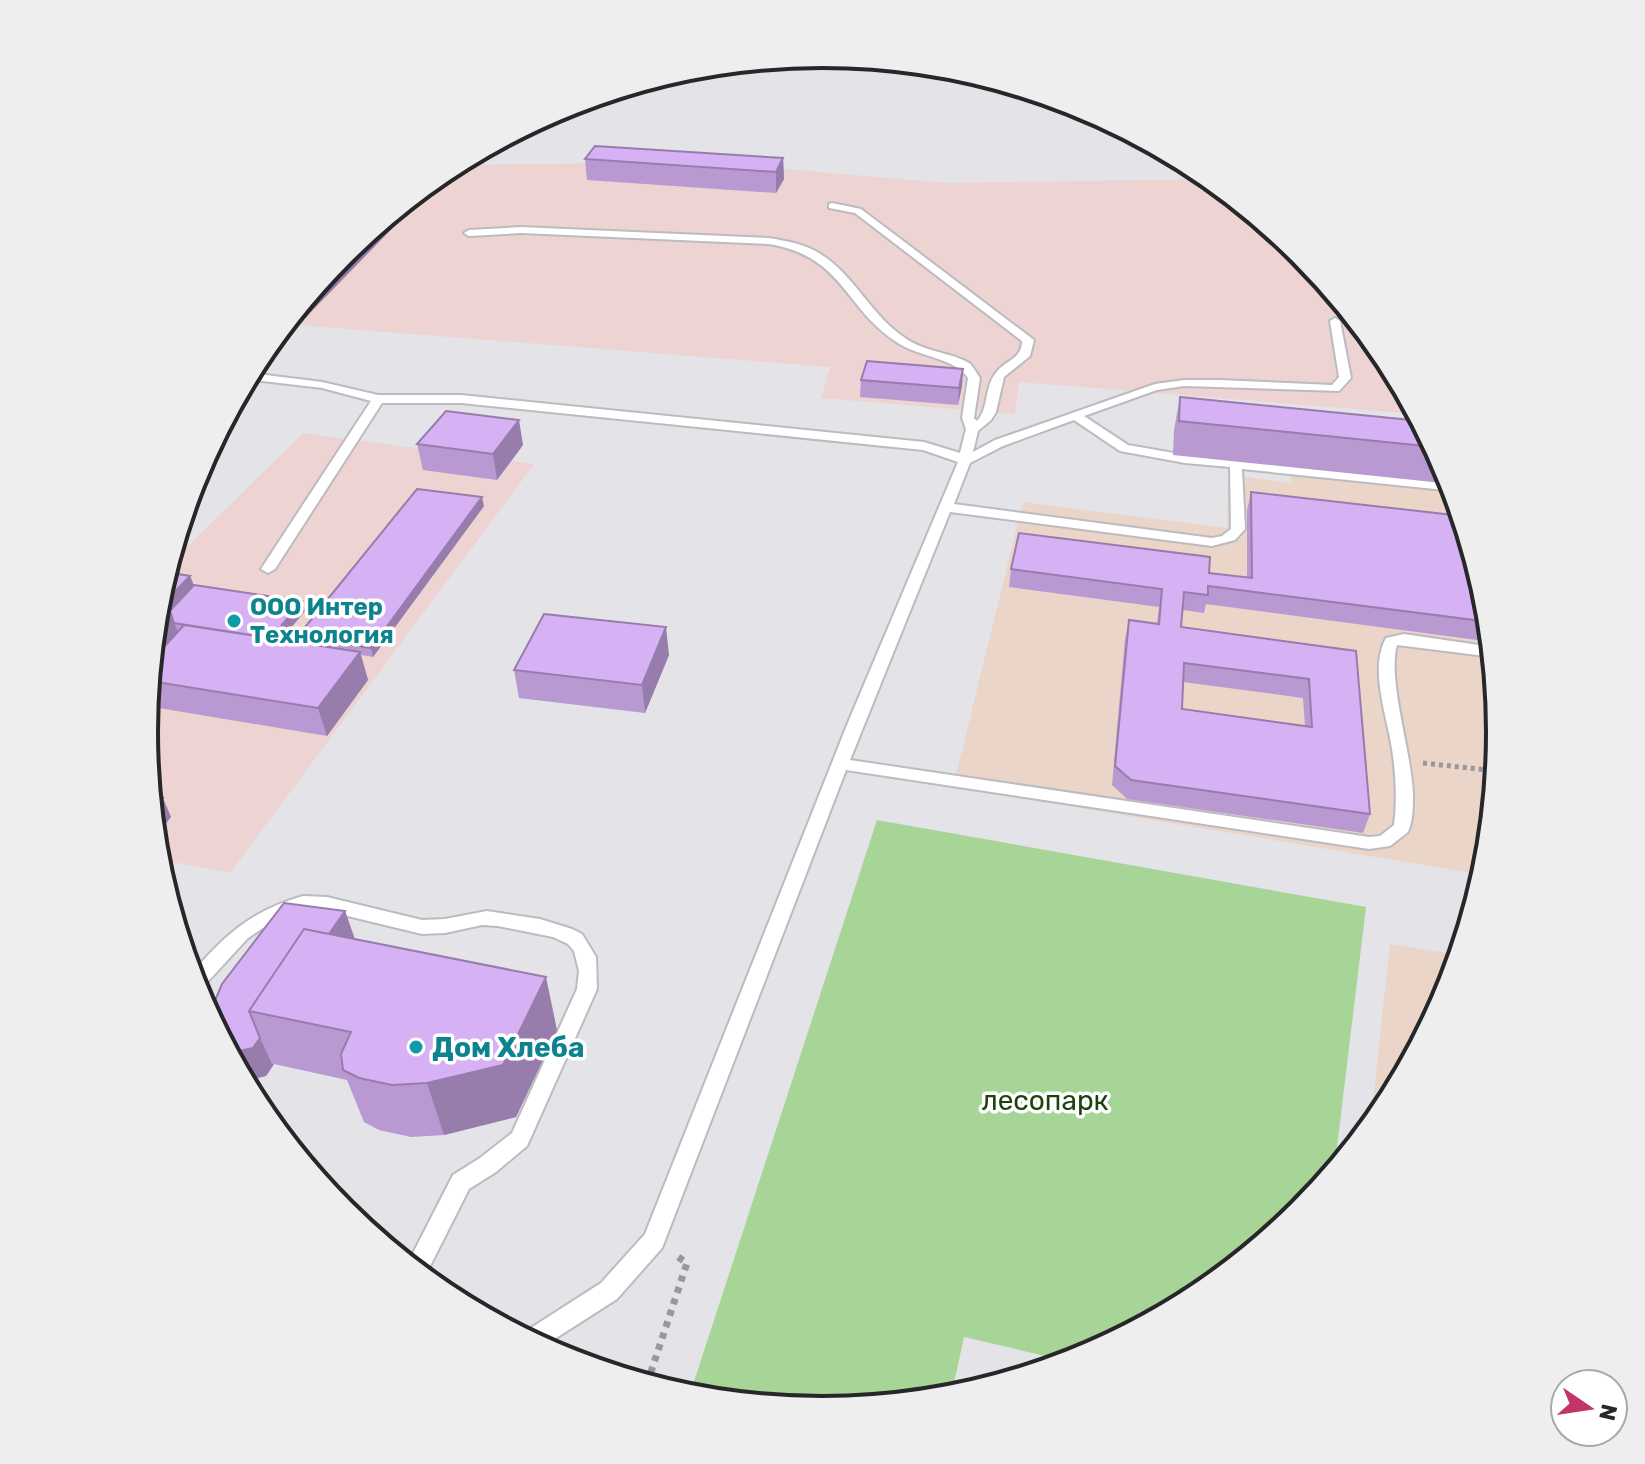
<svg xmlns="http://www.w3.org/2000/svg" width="1645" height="1464" viewBox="0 0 1645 1464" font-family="Rubik,sans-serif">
  <rect width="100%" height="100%" fill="#e3e3e8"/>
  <path fill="#edd3d1" d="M703 162 946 183 1213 179 1302 253 1386 356 1418 414 1019 382 1015 414 821 398 830 367 285 324 343 252 453 165Z
    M303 433 534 464 230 873 157 859 145 732 158 599 168 566Z"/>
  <path fill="#ebd5c9" d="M1290 442 1449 473 1488 600 1500 732 1484 875 953 787 1023 502 1227 528 1228 475 1291 483Z
    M1390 944 1460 955 1449 992 1386 1109 1370 1129Z"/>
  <path fill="#a7d497" d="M877 820 1366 907 1334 1172 1302 1212 1199 1296 1082 1359 1071 1362 964 1337 951 1397 822 1410 689 1397Z"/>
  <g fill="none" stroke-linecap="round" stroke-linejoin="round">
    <g stroke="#bbbbc0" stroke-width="4">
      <path id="service" d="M832 203 861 209 1034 340 1030 356 1004 377 996 412 991 420 978 431 973 452 995 440 1155 384 1184 380H1219L1332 385 1339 377 1330 321 1335 318 1340 321 1351 378 1339 391 1184 386 1157 390 1084 416 1128 445 1185 455 1452 483 1454 491 1242 469 1245 529 1235 540 1212 546 950 512 850 760 1369 837 1380 836 1394 825C1397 802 1396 779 1393 756 1389 720 1368 671 1386 638L1404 634 1492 647 1493 657 1397 645C1387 680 1412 753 1413 795 1413 807 1413 821 1408 832L1390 846 1369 849 846 770 662 1248 617 1299 542 1347 521 1336 523 1333 601 1283 645 1234 847 725 958 462 923 450 461 403H382L275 569 268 573 261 569 371 401 322 388 246 379 250 373 322 382 378 395H461L924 442 960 453 966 429 962 418 968 378C955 358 919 357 898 343 843 308 845 257 769 244L521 233 469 236 464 233 469 230 521 227 769 238C785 241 802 243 817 252 853 272 870 315 905 338 925 352 953 353 969 363 973 366 977 374 980 378L974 418 977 421C989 408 984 389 995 374 1004 360 1022 360 1022 341L855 213 829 208V204ZM1074 420 1120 451 1185 463 1230 467 1231 529 1222 536 1212 538 954 504 970 463 1003 446Z
        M303 896 327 897 422 920 445 919 487 911 540 919 572 929 582 934 596 957 597 989 527 1146 496 1172 469 1189 424 1278 408 1263 453 1175 480 1158 512 1133 577 989 579 971 574 951 568 944 553 937 498 926 482 925 445 933 422 934 327 911 303 910 275 920 248 938 201 989 196 991 191 974C226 934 251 911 303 896Z"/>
    </g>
    <path stroke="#98989c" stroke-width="5" stroke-dasharray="4 4" stroke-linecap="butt" d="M1423 763 1497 771"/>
    <path stroke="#98989c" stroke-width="7" stroke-dasharray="6 6" stroke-linecap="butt" d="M647 1384 687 1263 675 1255"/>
    <use href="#service" fill="#fff" fill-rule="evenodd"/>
  </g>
  <path fill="#b899d2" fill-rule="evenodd" d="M783 158 784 179 776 193 587 180 585 159Z
    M446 168 447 172 305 318 290 317 343 252Z
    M963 369 962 386 958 405 860 397 861 380Z
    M1180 397 1421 421 1449 473 1452 484 1173 455 1174 430Z
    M417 444 523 445 497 480 423 470Z
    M1251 492 1488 600 1492 642 1206 604 1204 613 1183 610 1181 627 1356 651 1370 814 1363 833 1127 799 1112 785 1125 639 1129 620 1157 624 1159 607 1009 587 1011 569 1209 573 1247 577V510ZM1183 682 1303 698 1305 726 1182 709Z
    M484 506 373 657 361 655 368 680 327 736 147 706 152 660 156 654H152L158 599 190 576 194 585 302 601 305 611 280 640 299 643 297 637Z
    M669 655 645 713 519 698 514 670Z
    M345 911 355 939 557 1030 516 1117 444 1135 411 1137 379 1130 364 1122 347 1080 274 1064 266 1076 244 1081 209 1015Z"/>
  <path fill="#967dab" d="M783 158 784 179 776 193V172Z
    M446 168 447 172 305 318 301 303 343 252Z
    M963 369 962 386 958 405 959 388Z
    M519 420 523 445 497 480 493 454Z
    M482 497 484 506 373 657 371 648Z
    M190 576 197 594 173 620 178 633 158 655 153 644 156 611Z
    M302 601 305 611 274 648 271 638Z
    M666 627 669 655 645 713 642 685Z
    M360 652 368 680 327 736 318 708Z
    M163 798 171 817 155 838 152 811Z
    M345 911 355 940 274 1017Z
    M546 977 557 1030 516 1117 444 1135 427 1083Z
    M260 1038 272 1064H274L266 1076 244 1081 229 1053Z"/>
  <path fill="#d6b2f4" stroke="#967dab" stroke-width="2" fill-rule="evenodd" d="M595 146 783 158 776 172 585 159Z
    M867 361 963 369 959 388 861 380Z
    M1180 397 1421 421 1435 447 1179 421Z
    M446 411 519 420 493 454 417 444Z
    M417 489 482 497 371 648 297 637Z
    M1251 492 1462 516 1488 600 1490 622 1208 586V595L1184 592 1181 627 1356 651 1370 814 1131 780 1115 766 1129 620 1159 624 1162 589 1011 569 1019 533 1210 557 1209 573 1252 578ZM1184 663 1309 679 1312 727 1182 709Z
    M166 572 190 576 156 611 158 599Z
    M194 585 302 601 271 638 174 623 171 614H167Z
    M156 612 171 614 154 631Z
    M544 614 666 627 642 685 514 670Z
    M184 625 360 652 318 708 150 681 152 660Z
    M151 796 163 798 152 811Z
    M284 903 345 911 329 934 304 929 249 1011 260 1038 253 1048 229 1053 209 1015 222 984Z
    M304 929 546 977 503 1065 427 1083 392 1085 359 1078 343 1070 341 1054 351 1032 249 1011Z"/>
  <g fill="#0f9aa8" stroke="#fff" stroke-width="3">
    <circle cx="234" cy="621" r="8"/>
    <circle cx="416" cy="1047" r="8"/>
  </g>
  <g text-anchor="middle" stroke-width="7" stroke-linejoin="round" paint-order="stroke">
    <g font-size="24" font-weight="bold" fill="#0d838f" stroke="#fff" text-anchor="start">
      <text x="250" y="615">ООО Интер<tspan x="250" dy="28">Технология</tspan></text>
    </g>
    <g font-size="28" font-weight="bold" fill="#0d838f" stroke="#fff" text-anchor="start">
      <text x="432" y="1057">Дом Хлеба</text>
    </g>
    <g font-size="28" fill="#1d420c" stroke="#fff">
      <text x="1045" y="1110">лесопарк</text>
    </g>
  </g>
  <path d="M0 0H1645V1464H0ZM158 732a664 664 0 1 1 1328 0a664 664 0 1 1-1328 0Z" fill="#eee" fill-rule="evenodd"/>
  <path fill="none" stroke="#272729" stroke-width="4" d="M158 732a664 664 0 1 1 1328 0a664 664 0 1 1-1328 0Z"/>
  <g transform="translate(1589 1408) rotate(103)"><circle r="38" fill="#ffffff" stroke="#a9a9a9" stroke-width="2"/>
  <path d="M0-6L14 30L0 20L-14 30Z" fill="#c23568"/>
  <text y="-12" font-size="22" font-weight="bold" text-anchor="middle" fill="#272729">N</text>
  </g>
</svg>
